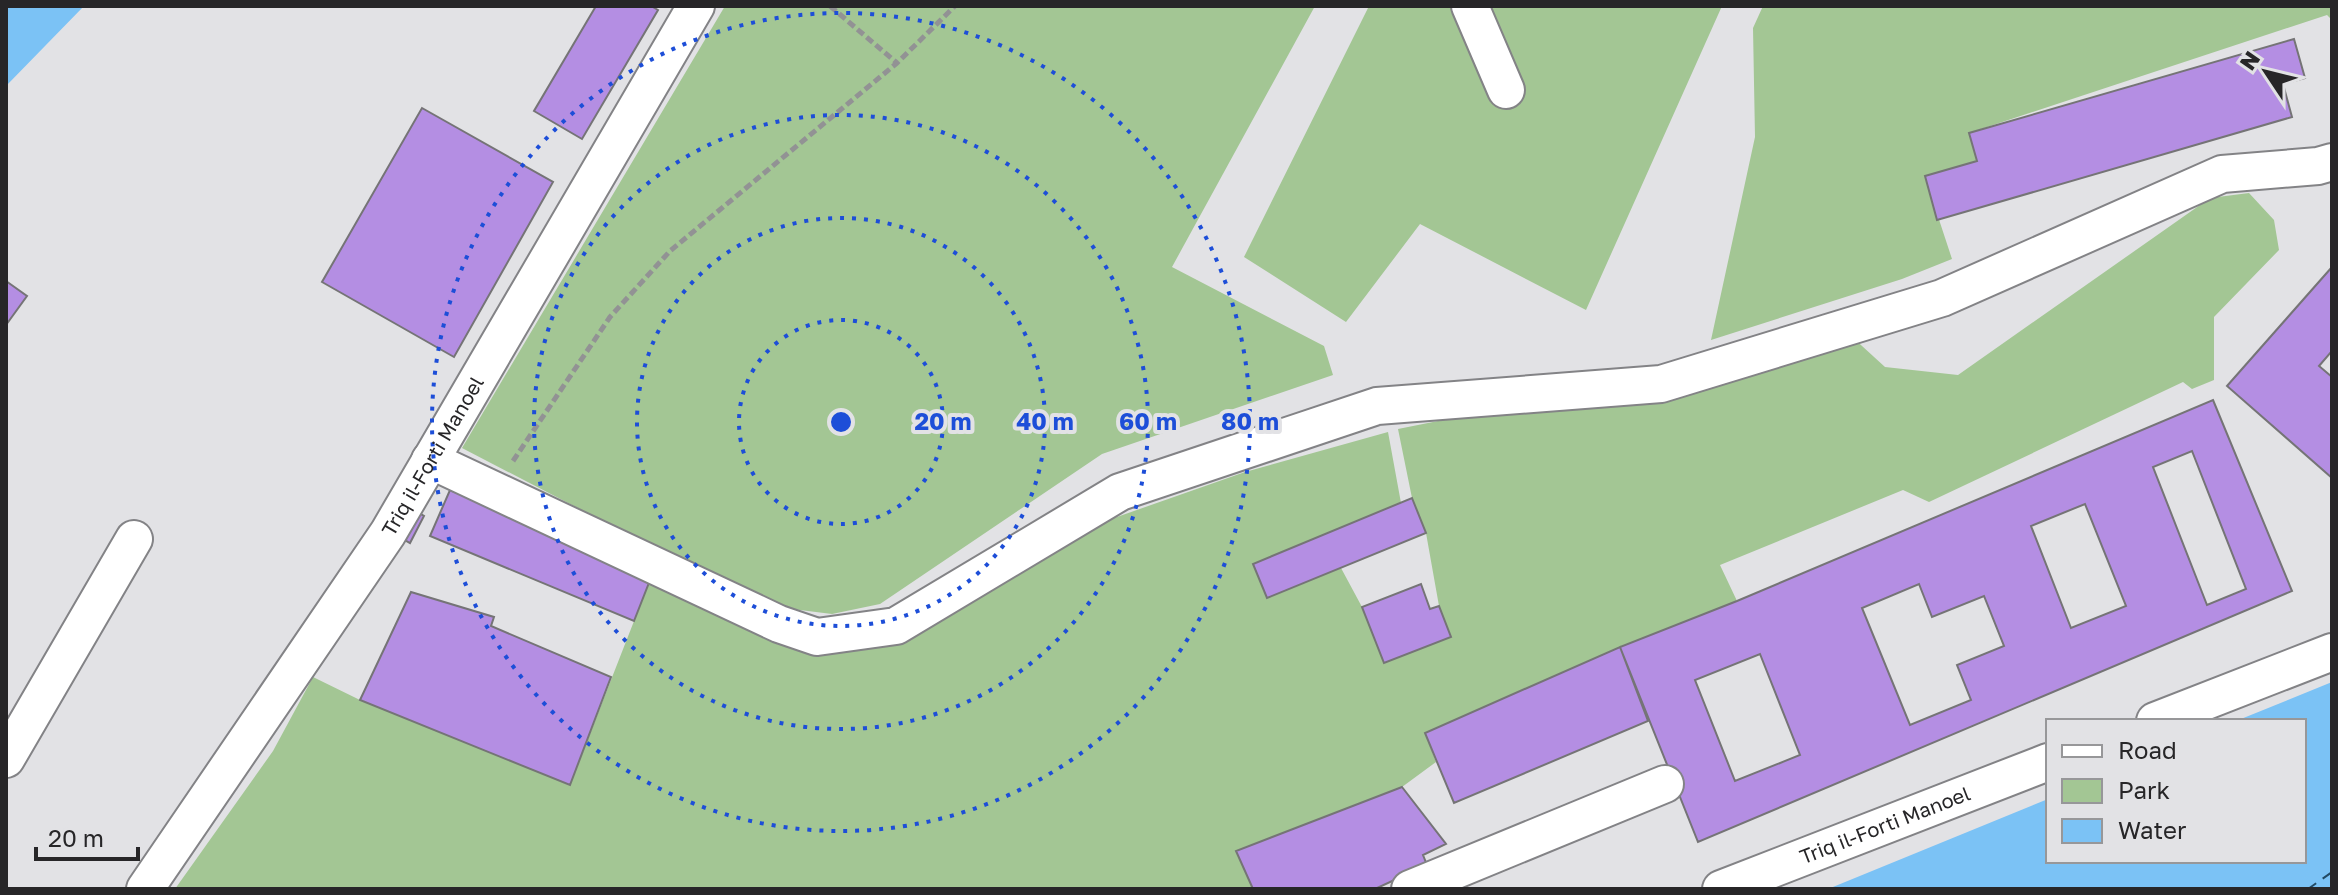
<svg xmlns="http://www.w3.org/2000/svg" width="2338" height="895" viewBox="0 0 2338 895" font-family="'Golos Text',sans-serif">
  <rect width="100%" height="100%" fill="#e2e2e5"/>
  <path fill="#a3c694" d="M725 6H1315L1172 267 1324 346 1333 375 1102 454 880 604 832 614 784 608 626 533 462 448Z
    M1369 6H1722L1586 310 1420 224 1346 322 1244 257Z
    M1763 6H2332V20L2327 15 1969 133 1977 161 1925 177 1952 259 1902 279 1711 340 1755 137 1753 28Z
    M2249 193 2274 220 2279 250 2214 317V380L2192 389 2183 382 1929 502 1903 490 1720 565 1737 601 1620 647 1425 733 1436 762 1402 787 1236 851 1253 889H175L273 751 313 677 360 700 570 785 652 575 802 645 1097 524 1245 472 1388 432 1401 503 1253 564 1267 598 1341 568 1362 607 1384 662 1451 636 1439 606 1426 533 1412 498 1398 429 1453 418 1668 397 1850 335 1885 367 1958 375 2210 198Z"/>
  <path fill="#7bc2f5" d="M6 6H84L6 86Z
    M2332 682V889H1828L2048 799V861H2304V721H2236Z"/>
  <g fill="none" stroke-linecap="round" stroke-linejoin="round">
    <path stroke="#224963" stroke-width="2" stroke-dasharray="10 8" stroke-linecap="butt" d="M2308 889 2332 872"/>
  </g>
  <path fill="#b48ee3" stroke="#757476" stroke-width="2" fill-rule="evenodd" d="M596 6H651L658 10 582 139 534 111Z
    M2294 39 2305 78 2283 84 2292 117 1937 220 1925 176 1977 161 1969 133Z
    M422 108 553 182 454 357 322 282Z
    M2332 267V351L2319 366 2332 377V478L2227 386Z
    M6 281 27 296 6 325Z
    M2213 400 2292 591 1698 842 1620 647 1737 601ZM2192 451 2246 589 2207 605 2153 467ZM2085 504 2126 606 2071 628 2031 526ZM1919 584 1932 617 1984 596 2004 646 1957 665 1971 700 1910 725 1862 608ZM1760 654 1800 755 1735 781 1695 680Z
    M450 490 652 575 634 621 430 536Z
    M1412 498 1426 533 1267 598 1253 564Z
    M412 509 424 516 410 543 398 536Z
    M1421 584 1430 609 1439 606 1451 637 1384 663 1362 607Z
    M411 592 494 617 491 626 611 677 570 785 360 700Z
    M1620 647 1648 721 1454 803 1425 733Z
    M1402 787 1446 844 1423 855 1427 865 1375 889H1253L1236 851Z"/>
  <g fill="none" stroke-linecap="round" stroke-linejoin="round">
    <g stroke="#838386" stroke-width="40">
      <g id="minor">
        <path d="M1470 6 1506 90"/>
        <path d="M430 460 779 624 817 637 896 626 1120 492 1377 406 1661 384 1942 298 2222 174 2318 166 2332 162"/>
        <path d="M2155 721 2332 652"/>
        <path d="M6 759 134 539"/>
        <path id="s1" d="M145 889 388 533 696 6"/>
        <path d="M1410 889 1665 784"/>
        <path id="s2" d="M1721 889 2048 762"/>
      </g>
    </g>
    <path stroke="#929294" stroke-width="5" stroke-dasharray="8 4" stroke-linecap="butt" d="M830 6 897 63
      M513 461 610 317 670 251 897 63 955 6"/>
    <use href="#minor" stroke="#fff" stroke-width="36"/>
  </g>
  <g fill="none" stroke="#1d4ed8" stroke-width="4" stroke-dasharray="4 8">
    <circle cx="841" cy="422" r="102"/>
    <circle cx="841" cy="422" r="204"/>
    <circle cx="841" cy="422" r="307"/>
    <circle cx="841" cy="422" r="409"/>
  </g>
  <g text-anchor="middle" stroke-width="8" stroke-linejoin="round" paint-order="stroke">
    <g font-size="20" fill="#272628" stroke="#e2e2e5">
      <text dy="7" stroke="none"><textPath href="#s1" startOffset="520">Triq il-Forti Manoel</textPath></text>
      <text dy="7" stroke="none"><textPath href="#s2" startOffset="176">Triq il-Forti Manoel</textPath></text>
    </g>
  </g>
  <circle cx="841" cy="422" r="12" fill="#1d4ed8" stroke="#e2e2e5" stroke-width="4"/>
  <g font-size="24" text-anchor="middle" font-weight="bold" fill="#1d4ed8" stroke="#e2e2e5" stroke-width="8" stroke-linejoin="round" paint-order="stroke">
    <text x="943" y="430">20 m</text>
    <text x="1045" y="430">40 m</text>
    <text x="1148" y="430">60 m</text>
    <text x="1250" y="430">80 m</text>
  </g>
  <rect width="2338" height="895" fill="none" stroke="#272628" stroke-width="16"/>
  <rect x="2046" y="719" width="260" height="144" fill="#e2e2e5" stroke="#979799" stroke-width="2"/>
  <rect x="2062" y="745" width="40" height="12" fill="#ffffff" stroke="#979799" stroke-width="2"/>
  <text x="2118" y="759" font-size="24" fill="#272628">Road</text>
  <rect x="2062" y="779" width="40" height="24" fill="#a3c694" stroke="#979799" stroke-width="2"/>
  <text x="2118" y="799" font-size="24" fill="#272628">Park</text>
  <rect x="2062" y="819" width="40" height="24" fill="#7bc2f5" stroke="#979799" stroke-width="2"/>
  <text x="2118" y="839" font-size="24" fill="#272628">Water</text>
  <g transform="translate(2266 72) rotate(305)" stroke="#e2e2e5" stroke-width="6" paint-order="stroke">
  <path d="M0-6L14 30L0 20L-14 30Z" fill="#272628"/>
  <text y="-12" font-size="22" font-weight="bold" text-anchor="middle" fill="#272628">N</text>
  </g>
  <path d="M36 847v12h102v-12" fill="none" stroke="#272628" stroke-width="4"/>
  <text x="48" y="847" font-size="24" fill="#272628" stroke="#e2e2e5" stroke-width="6" paint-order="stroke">20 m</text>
</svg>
